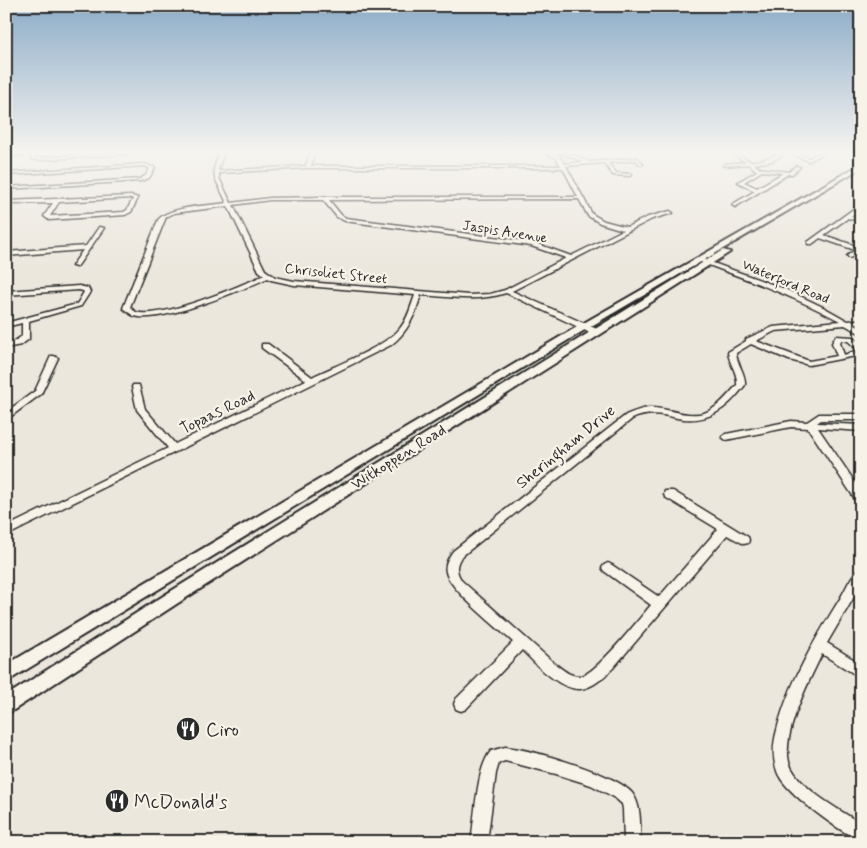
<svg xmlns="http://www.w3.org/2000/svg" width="867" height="848" viewBox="0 0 867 848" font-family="Mynerve,sans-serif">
  <rect width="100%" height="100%" fill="#ebe7dd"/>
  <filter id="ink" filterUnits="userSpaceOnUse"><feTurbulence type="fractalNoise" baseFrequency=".02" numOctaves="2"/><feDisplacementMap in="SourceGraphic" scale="10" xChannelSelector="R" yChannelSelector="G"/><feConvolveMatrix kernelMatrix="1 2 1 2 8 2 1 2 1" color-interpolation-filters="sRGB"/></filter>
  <g filter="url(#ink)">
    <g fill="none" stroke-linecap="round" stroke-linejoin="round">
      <g stroke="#2b2b2b" stroke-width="3">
        <path id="street" d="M13 153H36L35 157 36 158 110 153H142L36 160 32 159 31 154 10 156 8 155Z
          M219 153H223L218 171 306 166 310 153H314L311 166H561L556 158 545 153C554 153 560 156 565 164L583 162 572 157 558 153 574 155 589 162 638 158 643 164H639L637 160 608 163 616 173 632 174 630 176 613 175 604 163 566 166 592 214 604 221 627 227 648 217 670 211 673 213 652 219 512 291 599 330V334H593L506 293C478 302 450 297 421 295 415 315 408 332 391 345L6 536V527L168 448 137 410 132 387 133 385H139L145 409 175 444 306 380 262 348V344H268L312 377C334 366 388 346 401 327 408 318 411 306 415 295L294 285 271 280 268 278C241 290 161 324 134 316 130 314 127 311 124 309L123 308 158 220C169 206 209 206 227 203L215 178 214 169ZM308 168H563L578 197H324L270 198 231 203 219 178V173ZM579 199 588 216 600 223 623 230 571 256 532 242 346 218 341 215 329 200ZM270 200H323L337 217 345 221 531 246 566 258 505 290 490 294 469 295 294 281 275 277 265 270 233 205ZM228 206 259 271 264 275C240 286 160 320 136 312 134 311 132 309 130 307L166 217 174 213Z
          M731 153C739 153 743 159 750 161 763 163 774 153 786 153L772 161 754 164 759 168 789 172 796 166 800 167 792 174H788L735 207 732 205 733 204 755 191 738 182 757 171 749 164 723 166 725 164 746 162ZM762 171 783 173 757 188 744 182Z
          M789 153H796L809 158 818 153H824L809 161Z
          M145 164 155 168 149 178 141 181 6 189V187L140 179 145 176 150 169 145 166 6 175V173Z
          M132 196 138 198 131 212 125 215 49 220 44 216 53 203 6 204V201ZM132 198 133 199 127 210 124 212 50 216 59 202Z
          M859 205H861V209L851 216 861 218V222L848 218 824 235 859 247 861 246V251L850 258 847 256 855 250 820 238 812 244H808V242Z
          M99 227 104 228 77 267 72 266 83 250 6 256V252L86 246Z
          M698 259H702L785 289 825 308 848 321 857 320 861 322 854 324 861 329V334L845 325 775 331 756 341 809 361 837 356 832 343 836 336 853 337 861 345V355L809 365 789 360 751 344 736 353C737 365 746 373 745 385 727 409 708 424 677 418 660 414 648 412 632 419L461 557C455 566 456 572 462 581L554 663C562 669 570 677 581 676 596 674 639 619 651 605L604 571 602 568 604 565 608 563 612 565 659 597 718 529 665 497 664 494 665 491H673L748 537 749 540 748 543 744 544 727 535 613 668C604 677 593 688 580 689 559 690 535 663 522 650L466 709 461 711 456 709 454 704 456 699 513 642C498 628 449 589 446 572 444 564 449 557 453 551L626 415C633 412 640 409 649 408 667 407 685 418 704 413 717 409 728 395 737 385 738 372 729 364 728 352L746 341V339L773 327 840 321C794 296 746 279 698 261ZM841 340 848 341 858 350 844 355 840 343Z
          M79 286 88 288 90 292 81 306 29 321V339L21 345 6 348V344L15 341 22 336V323L6 327V323L77 304 84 292 83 291 79 290 6 295V291Z
          M51 356H54L58 358 41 394 6 420V412L35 391Z
          M819 414H861V420H821L817 423 861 425V431L818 428 861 491V503L857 502 808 428 791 427 726 440 722 437 726 434 791 421 807 422Z
          M861 569V585L827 643 861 664V678L822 654C810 679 776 743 792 769 805 792 839 809 861 824V841C841 832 783 792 777 771 772 757 773 744 777 730 788 684 817 636 841 597 846 589 852 572 861 569Z
          M505 747C530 749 617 774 632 793 642 806 640 826 640 842H624L623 809 622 804 614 797 591 785 556 774 505 761 499 763 496 773 487 842H471C475 819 476 768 491 751Z"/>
      </g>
      <g stroke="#2b2b2b" stroke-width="4">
        <path id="secondary" d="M861 164V168L588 328 6 682V665L582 324Z
          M723 250 730 252 178 603 6 715V696L168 593Z"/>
      </g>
      <use href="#street" fill="#f7f3e8" fill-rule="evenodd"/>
      <use href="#secondary" fill="#f7f3e8" fill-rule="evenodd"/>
    </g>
  </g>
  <linearGradient id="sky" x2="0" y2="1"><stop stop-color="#8cacc8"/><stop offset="0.56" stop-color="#f6f4f0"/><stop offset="1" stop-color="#f6f4f0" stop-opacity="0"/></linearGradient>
  <rect width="867" height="272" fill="url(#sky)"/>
  <defs>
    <g id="restaurant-disc" transform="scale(1.25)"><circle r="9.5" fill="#2b2b2b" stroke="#f7f3e8"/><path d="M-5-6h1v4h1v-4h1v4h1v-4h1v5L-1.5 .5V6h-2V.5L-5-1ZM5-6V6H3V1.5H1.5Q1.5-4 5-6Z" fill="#fff"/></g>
  </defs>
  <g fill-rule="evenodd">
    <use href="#restaurant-disc" x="188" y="729"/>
    <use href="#restaurant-disc" x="117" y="801"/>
  </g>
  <g text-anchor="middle" stroke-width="4.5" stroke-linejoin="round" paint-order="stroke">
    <g font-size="14" fill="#2b2b2b" stroke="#f7f3e8">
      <text transform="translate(505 231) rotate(9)" y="5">Jaspis Avenue</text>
      <text transform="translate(336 273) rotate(6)" y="5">Chrisoliet Street</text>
      <text transform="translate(786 281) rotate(23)" y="5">Waterford Road</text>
    </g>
    <g font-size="16" fill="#2b2b2b" stroke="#f7f3e8">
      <text transform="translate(217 411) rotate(-26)" y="6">Topaas Road</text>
      <text transform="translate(565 446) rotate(-39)" y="6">Sheringham Drive</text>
      <text transform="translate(398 456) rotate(-32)" y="6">Witkoppen Road</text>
    </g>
    <g font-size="19" fill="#2b2b2b" stroke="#f7f3e8" text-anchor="start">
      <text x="206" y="736">Ciro</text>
      <text x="134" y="808">McDonald's</text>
    </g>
  </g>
  <rect width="867" height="848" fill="none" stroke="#f7f3e8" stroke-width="25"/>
  <rect x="12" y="12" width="842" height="823" fill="none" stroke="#2b2b2b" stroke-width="2" filter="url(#ink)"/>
</svg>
